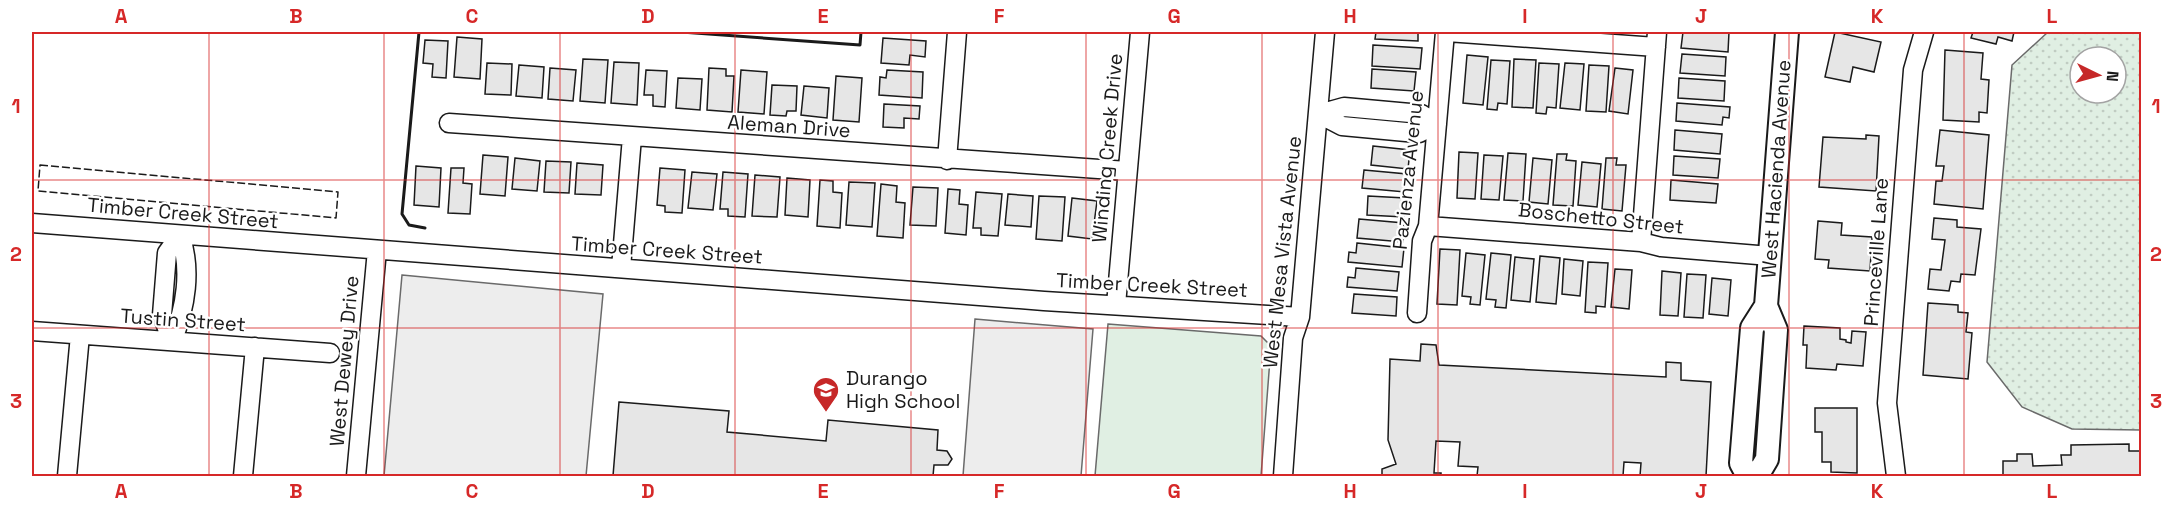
<svg xmlns="http://www.w3.org/2000/svg" width="2173" height="508" viewBox="0 0 2173 508" font-family="'Space Grotesk',sans-serif">
  <defs>
    <pattern id="grass-dots" width="8" height="8" patternUnits="userSpaceOnUse" patternTransform="scale(1.5)"><rect width="8" height="8" fill="#e0efe3"/><path d="M2 2h.1M6 6h.1" fill="none" stroke="#c0ccc2" stroke-width="1.8" stroke-linecap="round"/></pattern>
  </defs>
  <rect width="100%" height="100%" fill="#fff"/>
  <path fill="url(#grass-dots)" stroke="#6a6a6a" stroke-width="1.5" fill-rule="evenodd" d="M2048 32H2141V430L2072 429 2022 407 1987 362 2012 65ZM2080 57H2116V93H2080Z"/>
  <path fill="#e0efe3" stroke="#6a6a6a" stroke-width="1.5" d="M1108 324 1261 336 1271 346 1261 476H1095Z"/>
  <path fill="#ededed" stroke="#6a6a6a" stroke-width="1.5" d="M402 275 603 294 586 476H384Z
    M975 319 1093 329 1081 476H963Z"/>
  <path fill="#e6e6e6" stroke="#1a1a1a" stroke-width="1.5" d="M1376 32H1418V41L1375 39Z
    M1683 32H1729L1728 52 1681 48Z
    M1835 32 1881 42 1874 72 1853 67 1850 82 1825 77Z
    M1973 32H2014L2012 41 1998 37 1996 44 1971 38Z
    M457 37 482 39 480 79 454 77Z
    M883 38 926 41 925 57 910 55 909 65 881 63Z
    M425 40 448 41 446 78 432 77 433 64 423 63Z
    M1373 45 1422 48 1420 69 1372 66Z
    M1945 50 1983 53 1981 79 1989 80 1987 113 1979 112V122L1943 120Z
    M1682 54 1726 57 1725 76 1680 73Z
    M1467 55 1488 57 1483 105 1463 103Z
    M583 59 608 60 605 103 580 101Z
    M1514 59 1536 60 1533 108 1512 107Z
    M1491 60 1510 61 1507 104 1498 103 1497 110 1487 109Z
    M614 62 639 63 637 105 611 103Z
    M487 63 512 64 511 95 485 94Z
    M1539 63 1559 64 1556 108 1547 107 1546 114 1536 113Z
    M1565 63 1584 64 1580 110 1560 108Z
    M519 65 544 67 542 98 516 96Z
    M1589 65 1609 66 1606 112 1586 111Z
    M550 68 576 70 573 101 548 99Z
    M709 68 726 69V76H734L732 112 707 110Z
    M1615 68 1633 70 1628 114 1609 111Z
    M1372 69 1416 72 1414 91 1371 88Z
    M646 70 667 71 665 107 653 106V95H644Z
    M741 70 767 72 764 114 738 112Z
    M887 70 923 72 922 98 879 95 880 77 886 78Z
    M836 76 862 78 859 122 833 120Z
    M678 78 702 79 700 110 676 108Z
    M1679 78 1725 81 1724 101 1678 98Z
    M772 85 797 86 796 111H787L786 116 770 115Z
    M804 86 829 88 827 118 801 115Z
    M1677 103 1730 107 1729 118 1723 117 1722 125 1676 121Z
    M884 104 920 106 919 119 904 118V128L883 127Z
    M1675 130 1722 134 1720 154 1674 150Z
    M1940 130 1989 135 1983 209 1934 204 1936 181H1942L1944 166H1936Z
    M1866 135 1879 136 1876 191 1819 187 1823 137 1866 139Z
    M1373 146 1410 150 1408 169 1371 165Z
    M1459 152 1478 153 1475 199 1457 198Z
    M1508 153 1526 154 1523 201 1504 200Z
    M1557 154H1567L1566 160 1576 161 1573 206 1553 205Z
    M483 155 508 157 505 196 480 194Z
    M1484 155 1503 156 1499 200 1481 199Z
    M1674 156 1720 159 1718 178 1673 175Z
    M515 158 540 161 537 191 512 189Z
    M1533 158 1552 160 1548 204 1529 202Z
    M1606 158H1617L1616 165H1626L1622 211 1602 209Z
    M546 161 571 162 569 193 544 192Z
    M1582 162 1601 164 1597 207 1578 205Z
    M577 163 603 165 601 195 575 194Z
    M416 166 441 168 439 207 414 205Z
    M451 168H464L463 183 472 184 470 214 448 213Z
    M660 168 685 170 682 213 665 212V206L657 205Z
    M1364 170 1407 174 1405 192 1362 188Z
    M692 172 717 174 713 210 688 208Z
    M723 172 748 174 745 217 728 216V209H720Z
    M755 175 780 177 777 217 752 216Z
    M787 178 810 180 808 217 785 215Z
    M820 180 833 181V192L842 193 840 228 817 226Z
    M1671 180 1718 184 1716 203 1670 200Z
    M849 182 875 183 872 227 846 225Z
    M881 184 897 186 896 202 905 203 903 238 877 236Z
    M913 187 938 188 936 226 910 225Z
    M948 189 960 190 959 204 968 205 966 235 945 233Z
    M976 192 1002 194 998 236 981 235V228H973Z
    M1008 194 1033 196 1031 227 1005 225Z
    M1039 196 1065 197 1062 241 1036 239Z
    M1368 196 1405 198 1404 217 1367 215Z
    M1072 198 1097 201 1092 239 1068 236Z
    M1934 218 1957 220V227L1981 229 1975 275 1961 274 1960 282 1951 281 1949 291 1928 289 1930 269 1941 270 1945 240 1932 239Z
    M1359 219 1404 223 1403 242 1357 238Z
    M1818 221 1842 223 1841 235 1872 237 1870 271 1828 268 1829 260 1815 259Z
    M1357 243 1404 248 1402 267 1348 262 1349 252 1356 253Z
    M1440 249 1460 250 1457 305 1437 304Z
    M1466 253 1485 255 1480 305 1470 304 1471 297 1462 296Z
    M1491 253 1511 255 1506 308 1495 307 1496 300 1486 299Z
    M1540 256 1560 258 1556 304 1536 302Z
    M1515 257 1534 259 1530 302 1511 300Z
    M1564 259 1583 261 1580 296 1562 294Z
    M1588 262 1608 263 1605 307 1596 306V313L1585 312Z
    M1356 268 1399 272 1397 291 1347 287 1348 277 1355 278Z
    M1615 269 1632 270 1629 309 1611 307Z
    M1662 271 1681 273 1678 316 1660 315Z
    M1687 274 1706 275 1703 318 1684 317Z
    M1712 278 1731 280 1728 316 1709 314Z
    M1354 294 1397 297 1396 316 1352 313Z
    M1928 303 1958 305V312L1968 313 1966 332 1972 333 1968 379 1923 375Z
    M1804 326 1840 328V339L1846 340V342L1851 343 1852 331 1866 332 1863 366 1837 364 1836 370 1806 368 1807 345H1803Z
    M1421 344 1436 345 1439 365 1666 377V362L1681 363V380L1711 382 1706 476H1640L1641 463 1624 462 1623 476H1477L1478 467 1458 466 1460 442 1436 441 1434 473H1441V476H1382V469L1396 464 1388 440 1390 359 1420 361Z
    M619 402 729 411 727 432 826 441 828 420 938 430 937 450 947 451 952 459 948 465H934L933 476H613Z
    M1815 408H1857V473L1831 472V462H1822V432H1815Z
    M2129 444V451H2140V476H2003V461H2017V454H2032L2033 466 2062 465 2061 455H2071V445Z"/>
  <g fill="none" stroke-linecap="round" stroke-linejoin="round">
    <g stroke="#1a1a1a" stroke-width="21">
      <path id="minor" d="M1447 32 1656 47
        M1319 114 1342 126 1406 132 1419 133 1437 124
        M1319 114 1344 107 1421 114 1437 124
        M449 123 1127 171
        M947 160 957 32
        M32 223 1044 301 1300 317
        M1428 226 1641 242 1661 247 1770 256
        M1641 242 1657 32
        M621 268 632 137
        M1116 305 1140 32
        M1417 313 1422 241 1428 226 1445 32
        M32 331 330 353
        M172 341 162 315 167 253 180 235
        M172 341C186 308 192 269 180 235
        M67 476 80 335
        M243 476 255 347
        M356 476 377 250
        M1283 476 1293 338 1300 317 1325 32
        M1896 476 1887 403 1913 70 1924 32"/>
    </g>
    <g stroke="#1a1a1a" stroke-width="26">
      <path id="major" d="M1748 476 1741 463 1752 328 1766 306
        M1757 476 1767 459 1776 330 1766 306 1787 32"/>
    </g>
    <use href="#minor" stroke="#fff" stroke-width="18"/>
    <use href="#major" stroke="#fff" stroke-width="22"/>
    <path stroke="#1a1a1a" stroke-width="1.5" stroke-dasharray="8 3" stroke-linecap="butt" d="M40 165 338 192 336 218 38 191Z"/>
    <path stroke="#1a1a1a" stroke-width="3" d="M419 32 402 214 409 225 425 228
      M681 32 860 45 861 32"/>
  </g>
  <path fill="none" stroke="#d62828" stroke-width="1.5" stroke-opacity="0.55" d="M209 32V476M384 32V476M560 32V476M735 32V476M911 32V476M1086 32V476M1262 32V476M1438 32V476M1613 32V476M1789 32V476M1964 32V476M32 180H2142M32 328H2142"/>
  <defs>
    <g id="school-pin" transform="scale(1.35)"><path d="M0 17L-7.5 6A9.5 9.5 0 1 1 7.5 6Z" fill="#c62828" stroke="#fff"/><path d="M0-5L7-2L0 1L-7-2ZM-4 1L0 2.5L4 1V4Q0 6-4 4Z" fill="#fff"/></g>
  </defs>
  <g fill-rule="evenodd">
    <use href="#school-pin" x="826" y="390"/>
  </g>
  <g text-anchor="middle" stroke-width="4.5" stroke-linejoin="round" paint-order="stroke">
    <g font-size="20" fill="#1a1a1a" stroke="#fff">
      <text transform="translate(789 126) rotate(4)" y="7">Aleman Drive</text>
      <text transform="translate(1107 148) rotate(-85)" y="7">Winding Creek Drive</text>
      <text transform="translate(1776 169) rotate(-86)" y="7">West Hacienda Avenue</text>
      <text transform="translate(1408 170) rotate(-84)" y="7">Pazienza Avenue</text>
      <text transform="translate(183 213) rotate(5)" y="7">Timber Creek Street</text>
      <text transform="translate(1601 218) rotate(6)" y="7">Boschetto Street</text>
      <text transform="translate(667 250) rotate(4)" y="7">Timber Creek Street</text>
      <text transform="translate(1282 252) rotate(-84)" y="7">West Mesa Vista Avenue</text>
      <text transform="translate(1876 252) rotate(-86)" y="7">Princeville Lane</text>
      <text transform="translate(1152 285) rotate(3)" y="7">Timber Creek Street</text>
      <text transform="translate(183 320) rotate(4)" y="7">Tustin Street</text>
      <text transform="translate(344 361) rotate(-85)" y="7">West Dewey Drive</text>
    </g>
    <g font-size="20" fill="#1a1a1a" stroke="#fff" text-anchor="start">
      <text x="846" y="385">Durango<tspan x="846" dy="23">High School</tspan></text>
    </g>
  </g>
  <rect width="2173" height="508" fill="none" stroke="#ffffff" stroke-width="66"/>
  <g transform="translate(2098 75) rotate(95)"><circle r="28" fill="#ffffff" stroke="#a3a3a3" stroke-width="1.5"/>
  <path d="M0-4.5L10 22L0 15L-10 22Z" fill="#c62828"/>
  <text y="-9" font-size="16" font-weight="bold" text-anchor="middle" fill="#1a1a1a">N</text>
  </g>
  <rect x="33" y="33" width="2107" height="442" fill="none" stroke="#d62828" stroke-width="2"/>
  <g font-size="20" text-anchor="middle" font-weight="bold" fill="#d62828">
    <text x="121" y="23">A</text>
    <text x="296" y="23">B</text>
    <text x="472" y="23">C</text>
    <text x="648" y="23">D</text>
    <text x="823" y="23">E</text>
    <text x="999" y="23">F</text>
    <text x="1174" y="23">G</text>
    <text x="1350" y="23">H</text>
    <text x="1525" y="23">I</text>
    <text x="1701" y="23">J</text>
    <text x="1877" y="23">K</text>
    <text x="2052" y="23">L</text>
    <text x="16" y="113">1</text>
    <text x="2156" y="113">1</text>
    <text x="16" y="261">2</text>
    <text x="2156" y="261">2</text>
    <text x="16" y="408">3</text>
    <text x="2156" y="408">3</text>
    <text x="121" y="498">A</text>
    <text x="296" y="498">B</text>
    <text x="472" y="498">C</text>
    <text x="648" y="498">D</text>
    <text x="823" y="498">E</text>
    <text x="999" y="498">F</text>
    <text x="1174" y="498">G</text>
    <text x="1350" y="498">H</text>
    <text x="1525" y="498">I</text>
    <text x="1701" y="498">J</text>
    <text x="1877" y="498">K</text>
    <text x="2052" y="498">L</text>
  </g>
</svg>
